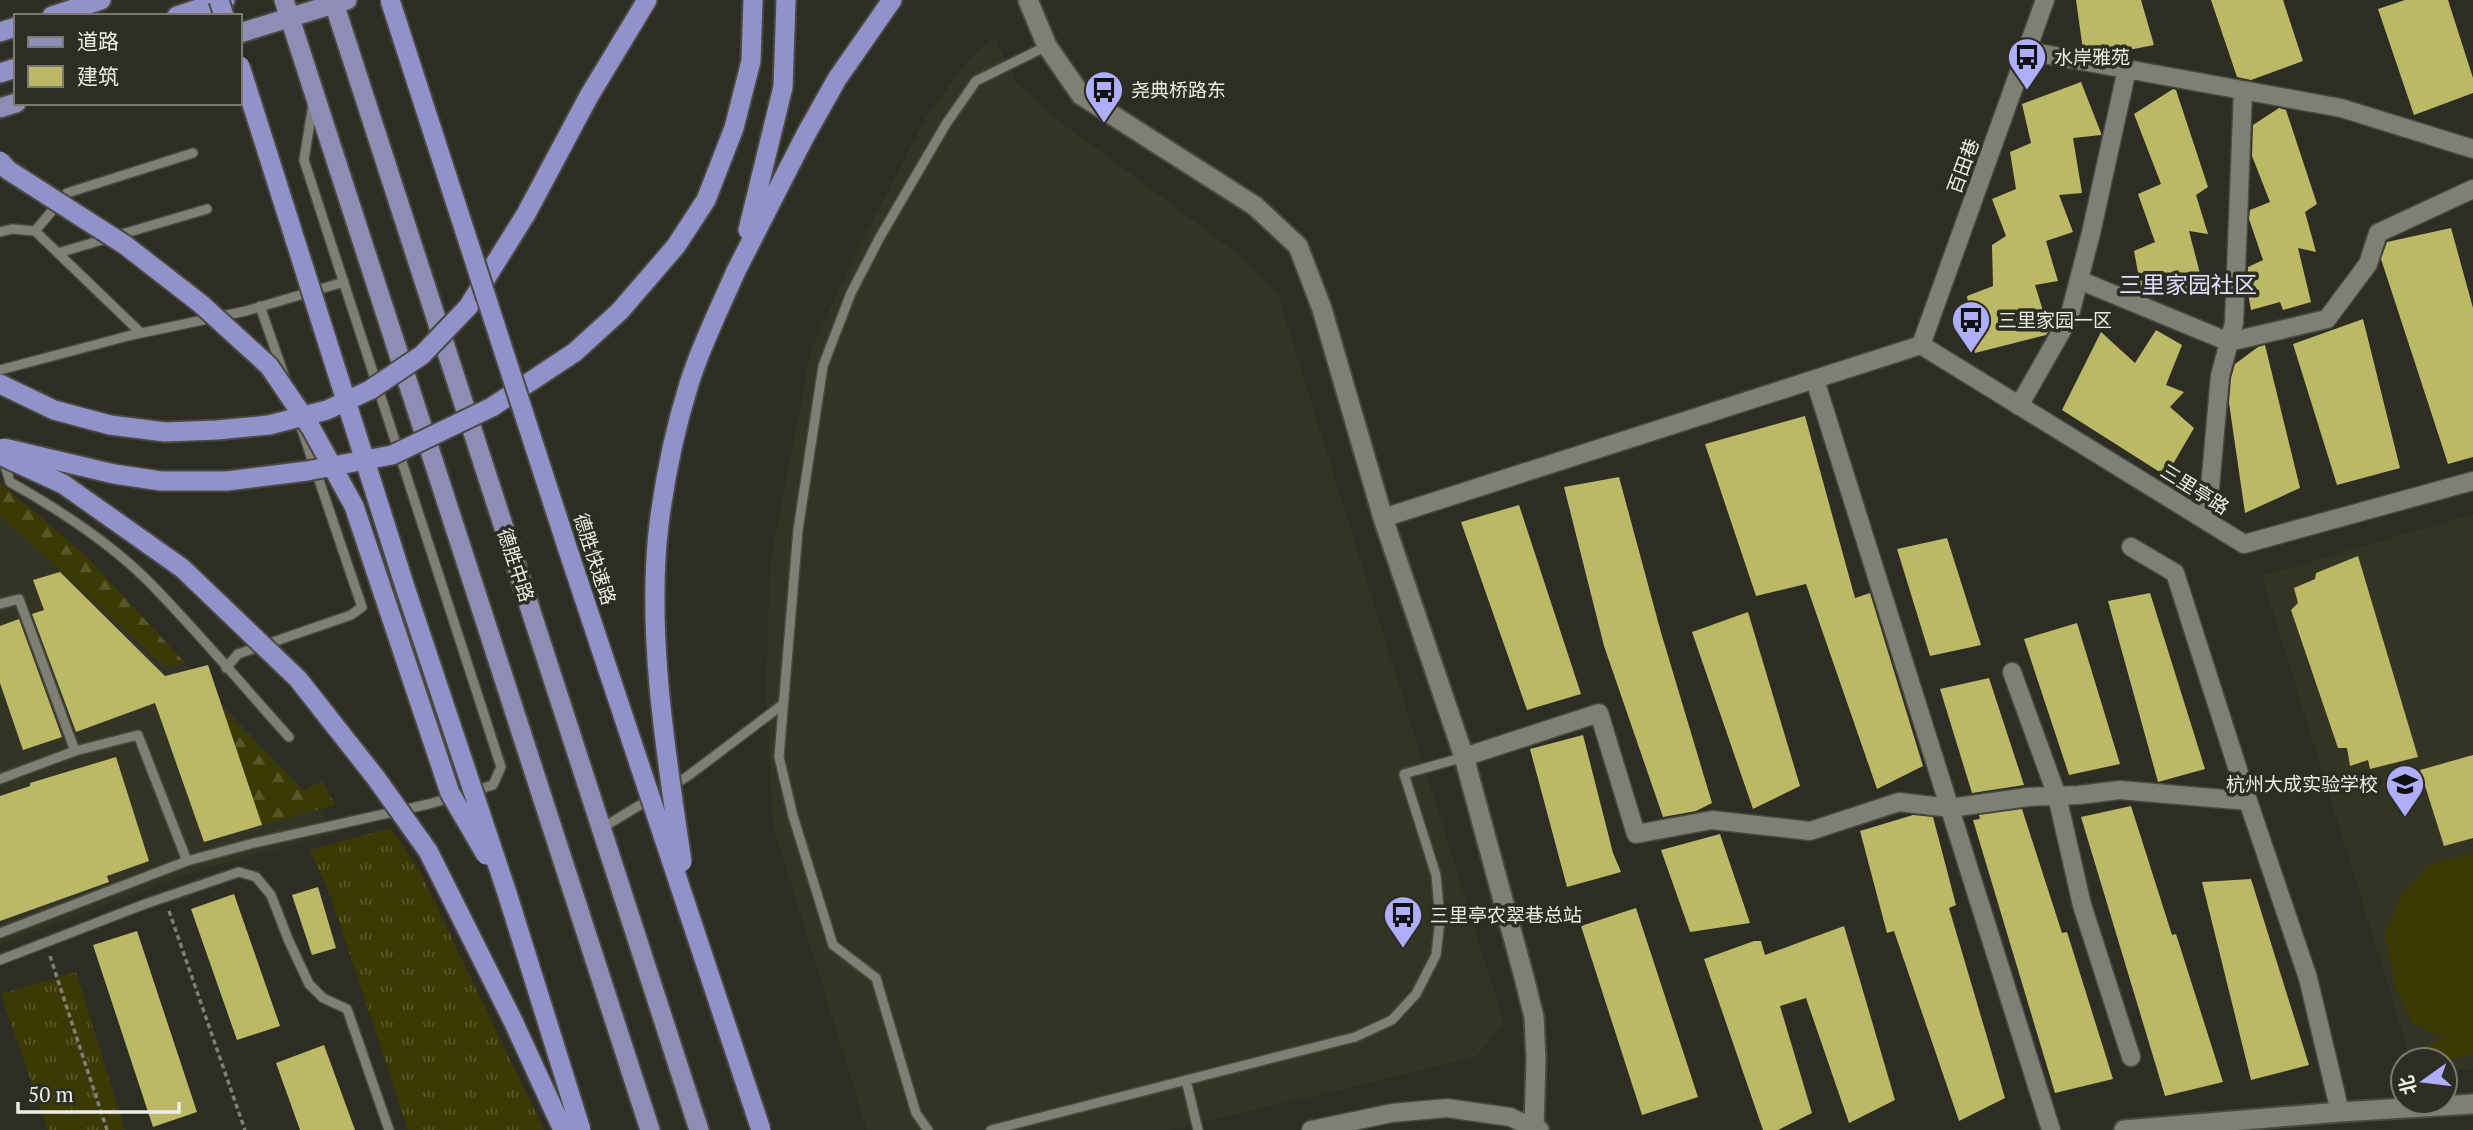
<svg xmlns="http://www.w3.org/2000/svg" width="2473" height="1130" viewBox="0 0 2473 1130" font-family="'PT Serif','Noto Sans SC',serif">
  <defs>
    <pattern id="grass-tufts" width="24" height="20" patternUnits="userSpaceOnUse" patternTransform="scale(1.75)"><rect width="24" height="20" fill="#3c3a04"/><path d="M3 7l-1-3M5 7V3M7 7l1-3M15 17l-1-3M17 17v-4M19 17l1-3" fill="none" stroke="#585729"/></pattern>
    <pattern id="forest-firs" width="22" height="20" patternUnits="userSpaceOnUse" patternTransform="scale(1.75)"><rect width="22" height="20" fill="#3c3a04"/><path d="M5 1l3.5 6h-7zM16 11l3.5 6h-7z" fill="#585729"/></pattern>
  </defs>
  <rect width="100%" height="100%" fill="#2d2d24"/>
  <path fill="#343424" d="M994 37 1017 83 1063 124 1237 253 1277 292 1504 1023 1476 1057 1170 1130H867L773 825 766 696 770 565 811 350 855 255 927 116 968 60Z
    M0 483 86 556 303 791 339 833 206 867 0 944Z
    M2473 514V1069L2445 1071V1060H2411L2262 576Z"/>
  <path fill="url(#grass-tufts)" d="M390 828 420 872 544 1130H408L331 898 310 850Z
    M76 972 125 1130H48L1 994Z"/>
  <path fill="url(#forest-firs)" d="M0 483 86 556 186 664 165 666 0 515Z
    M223 710 303 790 323 781 335 805 262 825Z"/>
  <path fill="#3c3a04" d="M2473 853V1054L2445 1060H2423L2417 1049 2446 1039 2413 1024 2395 985 2385 935 2400 897 2429 865Z"/>
  <path fill="#bcb966" d="M2076 0H2141L2154 45 2108 54 2083 50Z
    M2211 0H2283L2303 61 2251 80 2237 77Z
    M2405 0H2448L2473 78V93L2414 115 2378 9Z
    M2081 82 2101 133V135L2073 138 2082 193 2059 195 2073 232 2046 241 2058 281 2035 285 2049 330 2046 335 1975 353 1967 296 1993 286 1992 245 2006 236 1992 199 2016 189 2010 152 2031 143 2022 104Z
    M2173 89 2176 90 2208 187 2196 195 2208 234 2189 231 2203 285 2153 298 2142 294 2134 251 2155 242 2138 194 2161 184 2134 114Z
    M2279 108 2286 110 2317 204 2305 212 2316 252 2298 248 2311 302 2283 310 2280 302 2251 310 2247 288 2248 267 2263 260 2249 219 2250 210 2270 202 2252 156 2253 125Z
    M2451 228 2473 308V457L2448 464 2381 259 2387 242Z
    M2363 319 2400 468 2337 485 2293 344Z
    M2156 330 2182 345 2166 385 2184 392 2170 407 2194 428 2166 476 2062 410 2101 332 2135 363Z
    M2265 345 2300 488 2245 513 2229 403 2231 378 2235 364 2258 347Z
    M1805 416 1855 598 1870 593 1923 766 1877 789 1806 584 1756 596 1705 444Z
    M1619 477 1660 629 1712 803 1696 811 1663 817 1604 646 1564 487Z
    M1519 505 1581 694 1527 710 1461 522Z
    M1947 538 1981 645 1930 656 1897 549Z
    M2358 556 2418 757 2370 769 2368 760 2350 766 2347 748H2338L2291 610 2298 603 2294 588 2315 579 2316 573Z
    M60 572 165 676 208 665 262 825 204 842 155 703 76 732 32 614 44 610 33 580Z
    M2150 593 2205 769 2158 782 2108 601Z
    M1748 612 1800 786 1753 809 1692 632Z
    M19 619 62 737 23 750 0 683V626Z
    M2077 623 2120 764 2069 775 2024 639Z
    M1989 678 2024 785 1972 793 1940 689Z
    M1583 735 1613 853 1621 872 1567 887 1530 749Z
    M2473 755V838L2444 846 2420 770Z
    M116 757 149 861 107 876 109 882 0 921V796L30 786V783Z
    M2131 806 2172 935 2176 934 2223 1082 2165 1096 2081 817Z
    M2022 809 2062 933 2067 932 2113 1079 2055 1093 1973 820 1980 819 1979 815Z
    M1913 815 1933 817 1956 905 1949 908 2005 1098 1959 1121 1894 931 1887 933 1860 831Z
    M1720 834 1750 923 1690 932 1661 850Z
    M2251 879 2309 1065 2251 1080 2202 882Z
    M318 887 336 948 312 955 292 895Z
    M234 894 280 1026 237 1040 191 909Z
    M1636 908 1698 1097 1642 1115 1581 926Z
    M1844 926 1895 1100 1849 1123 1806 998 1780 1006 1812 1113 1778 1130H1763L1704 959 1754 941H1761L1765 955Z
    M137 931 197 1112 153 1127 93 945Z
    M324 1045 355 1130H300L276 1063Z"/>
  <g fill="none" stroke-linecap="round" stroke-linejoin="round">
    <g stroke="#4a4941" stroke-width="12">
      <path id="service" d="M313 104 304 160 501 767 493 785 473 791
        M35 231 67 193 193 153
        M0 232 12 229 35 231 141 333
        M58 253 207 209
        M260 306 284 375
        M0 370 132 335 246 311 344 282
        M3 459 10 482C58 509 106 540 145 578 195 628 241 684 289 737
        M0 604 19 599 75 751
        M226 668 238 654 351 615 362 607 300 424
        M0 779 75 751 138 735 187 861
        M602 828 688 776 782 705
        M0 933 187 861 254 843 429 804 453 797
        M0 960 145 904 239 872 256 877 271 895 288 939 309 984 323 998 347 1009 389 1130
        M1186 1080 1198 1130
        M928 1130 916 1113 876 978 833 945 793 816 779 757 798 530 823 366 851 293 880 237 946 124 976 81 1047 46
        M991 1130 1355 1037 1392 1020 1416 994 1436 955 1440 920 1436 875 1404 774 1464 757"/>
    </g>
    <g stroke="#4a4941" stroke-width="21">
      <path id="minor" d="M2027 51 2341 108 2473 149
        M2079 280 2229 342 2327 319 2368 264 2378 233 2473 189
        M1921 345 2244 544 2473 481
        M1921 345 2045 0
        M1815 380 2051 1130
        M2019 406 2069 318 2091 233 2127 69
        M1383 518 1921 345
        M2207 521 2220 376 2234 323 2243 90
        M2131 547 2175 573 2248 801
        M2012 672 2057 796 2082 905 2131 1057
        M1464 757 1599 713 1636 834 1712 820 1810 831 1899 802 1950 808 2028 797 2079 795 2120 790 2248 801 2308 978 2340 1112
        M1311 1130 1392 1113 1447 1108 1510 1117 1534 1128"/>
    </g>
    <g stroke="#4a4941" stroke-width="23">
      <path id="tertiary" d="M1028 0 1047 46 1081 95 1255 206 1298 246 1322 309 1383 518 1464 757 1524 977 1534 1017 1536 1059 1534 1128 1539 1130
        M2124 1130 2340 1112 2473 1104"/>
    </g>
    <g stroke="#4a4941" stroke-width="23">
      <path id="primary" d="M284 0 650 1130
        M333 0 699 1130
        M240 33 347 0
        M0 108 16 103"/>
    </g>
    <g stroke="#4a4941" stroke-width="23">
      <path id="trunk" d="M52 16 101 0
        M177 16 225 0
        M0 32 16 27
        M0 73 16 68
        M748 230 783 87 786 0
        M736 271 805 136 837 79 892 0
        M468 307 526 214 589 96 647 0
        M0 384 54 410 110 425
        M492 407 575 352 620 311 676 246 706 200 734 128 751 61 753 0"/>
    </g>
    <path stroke="#7f7f77" stroke-width="3.5" stroke-dasharray="5 3.5" stroke-linecap="butt" d="M169 911 245 1130
      M50 956 107 1130"/>
    <use href="#service" stroke="#7f7f74" stroke-width="9"/>
    <use href="#minor" stroke="#7f7f74" stroke-width="18"/>
    <use href="#tertiary" stroke="#7f7f74" stroke-width="19"/>
    <use href="#primary" stroke="#8d8db5" stroke-width="19"/>
    <use href="#trunk" stroke="#9292cb" stroke-width="19"/>
    <g stroke="#4a4941" stroke-width="23" stroke-linecap="butt">
      <path id="trunk-bridge" d="M219 0 224 16
        M390 0 568 550 761 1130
        M240 66 405 587 507 893 581 1130
        M0 161 8 170 125 245 201 304 269 366 311 428 354 506 450 793 486 855
        M110 425 165 432 217 430 269 425 327 410 370 390 422 355 468 307
        M4 448 114 474 161 481H227L307 471 392 455 492 407
        M0 455 63 484 182 568 298 679 376 778 428 851 513 1021 563 1130
        M682 862C666 754 646 632 659 524 665 477 675 429 689 384 701 345 720 308 736 271"/>
    </g>
    <use href="#trunk-bridge" stroke="#9292cb" stroke-width="19"/>
  </g>
  <defs>
    <g id="bus-pin" transform="scale(2.0125)"><path d="M0 17L-7.5 6A9.5 9.5 0 1 1 7.5 6Z" fill="#aeaefb" stroke="#2d2d24"/><path d="M-5-6H5V4H4V6H2V4H-2V6H-4V4H-5ZM-3.5-4V0h7V-4ZM-3.5 1.2v1.5H-2V1.2ZM2 1.2v1.5H3.5V1.2Z" fill="#111"/></g>
    <g id="school-pin" transform="scale(2.0125)"><path d="M0 17L-7.5 6A9.5 9.5 0 1 1 7.5 6Z" fill="#aeaefb" stroke="#2d2d24"/><path d="M0-5L7-2L0 1L-7-2ZM-4 1L0 2.5L4 1V4Q0 6-4 4Z" fill="#111"/></g>
  </defs>
  <g fill-rule="evenodd">
    <use href="#bus-pin" x="2027" y="57"/>
    <use href="#bus-pin" x="1104" y="90"/>
    <use href="#bus-pin" x="1971" y="320"/>
    <use href="#school-pin" x="2405" y="784"/>
    <use href="#bus-pin" x="1403" y="915"/>
  </g>
  <g text-anchor="middle" stroke-width="7" stroke-linejoin="round" paint-order="stroke">
    <g font-size="19" fill="#edede7" stroke="#2d2d24" text-anchor="start">
      <text x="2054" y="64">水岸雅苑</text>
      <text x="1131" y="97">尧典桥路东</text>
      <text x="1998" y="327">三里家园一区</text>
      <text x="2378" y="791" text-anchor="end">杭州大成实验学校</text>
      <text x="1430" y="922">三里亭农翠巷总站</text>
    </g>
    <g font-size="19" fill="#edede7" stroke="#2d2d24">
      <text transform="translate(1963 166) rotate(-70)" y="7">百田巷</text>
      <text transform="translate(2195 489) rotate(32)" y="7">三里亭路</text>
      <text transform="translate(595 559) rotate(72)" y="7">德胜快速路</text>
      <text transform="translate(516 565) rotate(72)" y="7">德胜中路</text>
    </g>
    <g font-size="23" fill="#e0e1ff" stroke="#2d2d24">
      <text x="2188" y="293">三里家园社区</text>
    </g>
  </g>
  <rect x="14" y="14" width="228" height="91" fill="#2d2d24" stroke="#7a7a72" stroke-width="2"/>
  <rect x="28" y="37" width="35" height="10" fill="#8d8db5" stroke="#7a7a72" stroke-width="2"/>
  <text x="77" y="49" font-size="21" fill="#edede7">道路</text>
  <rect x="28" y="66" width="35" height="21" fill="#bcb966" stroke="#7a7a72" stroke-width="2"/>
  <text x="77" y="84" font-size="21" fill="#edede7">建筑</text>
  <g transform="translate(2424 1081) rotate(256)"><circle r="33" fill="#2d2d24" stroke="#7a7a72" stroke-width="2"/>
  <path d="M0-5L12 26L0 18L-12 26Z" fill="#aeaefb"/>
  <text y="-10" font-size="19" font-weight="bold" text-anchor="middle" fill="#edede7">北</text>
  </g>
  <path d="M18 1102v10h161v-10" fill="none" stroke="#edede7" stroke-width="3.5"/>
  <text x="28" y="1102" font-size="21" fill="#edede7" stroke="#2d2d24" stroke-width="5" paint-order="stroke">50 m</text>
</svg>
